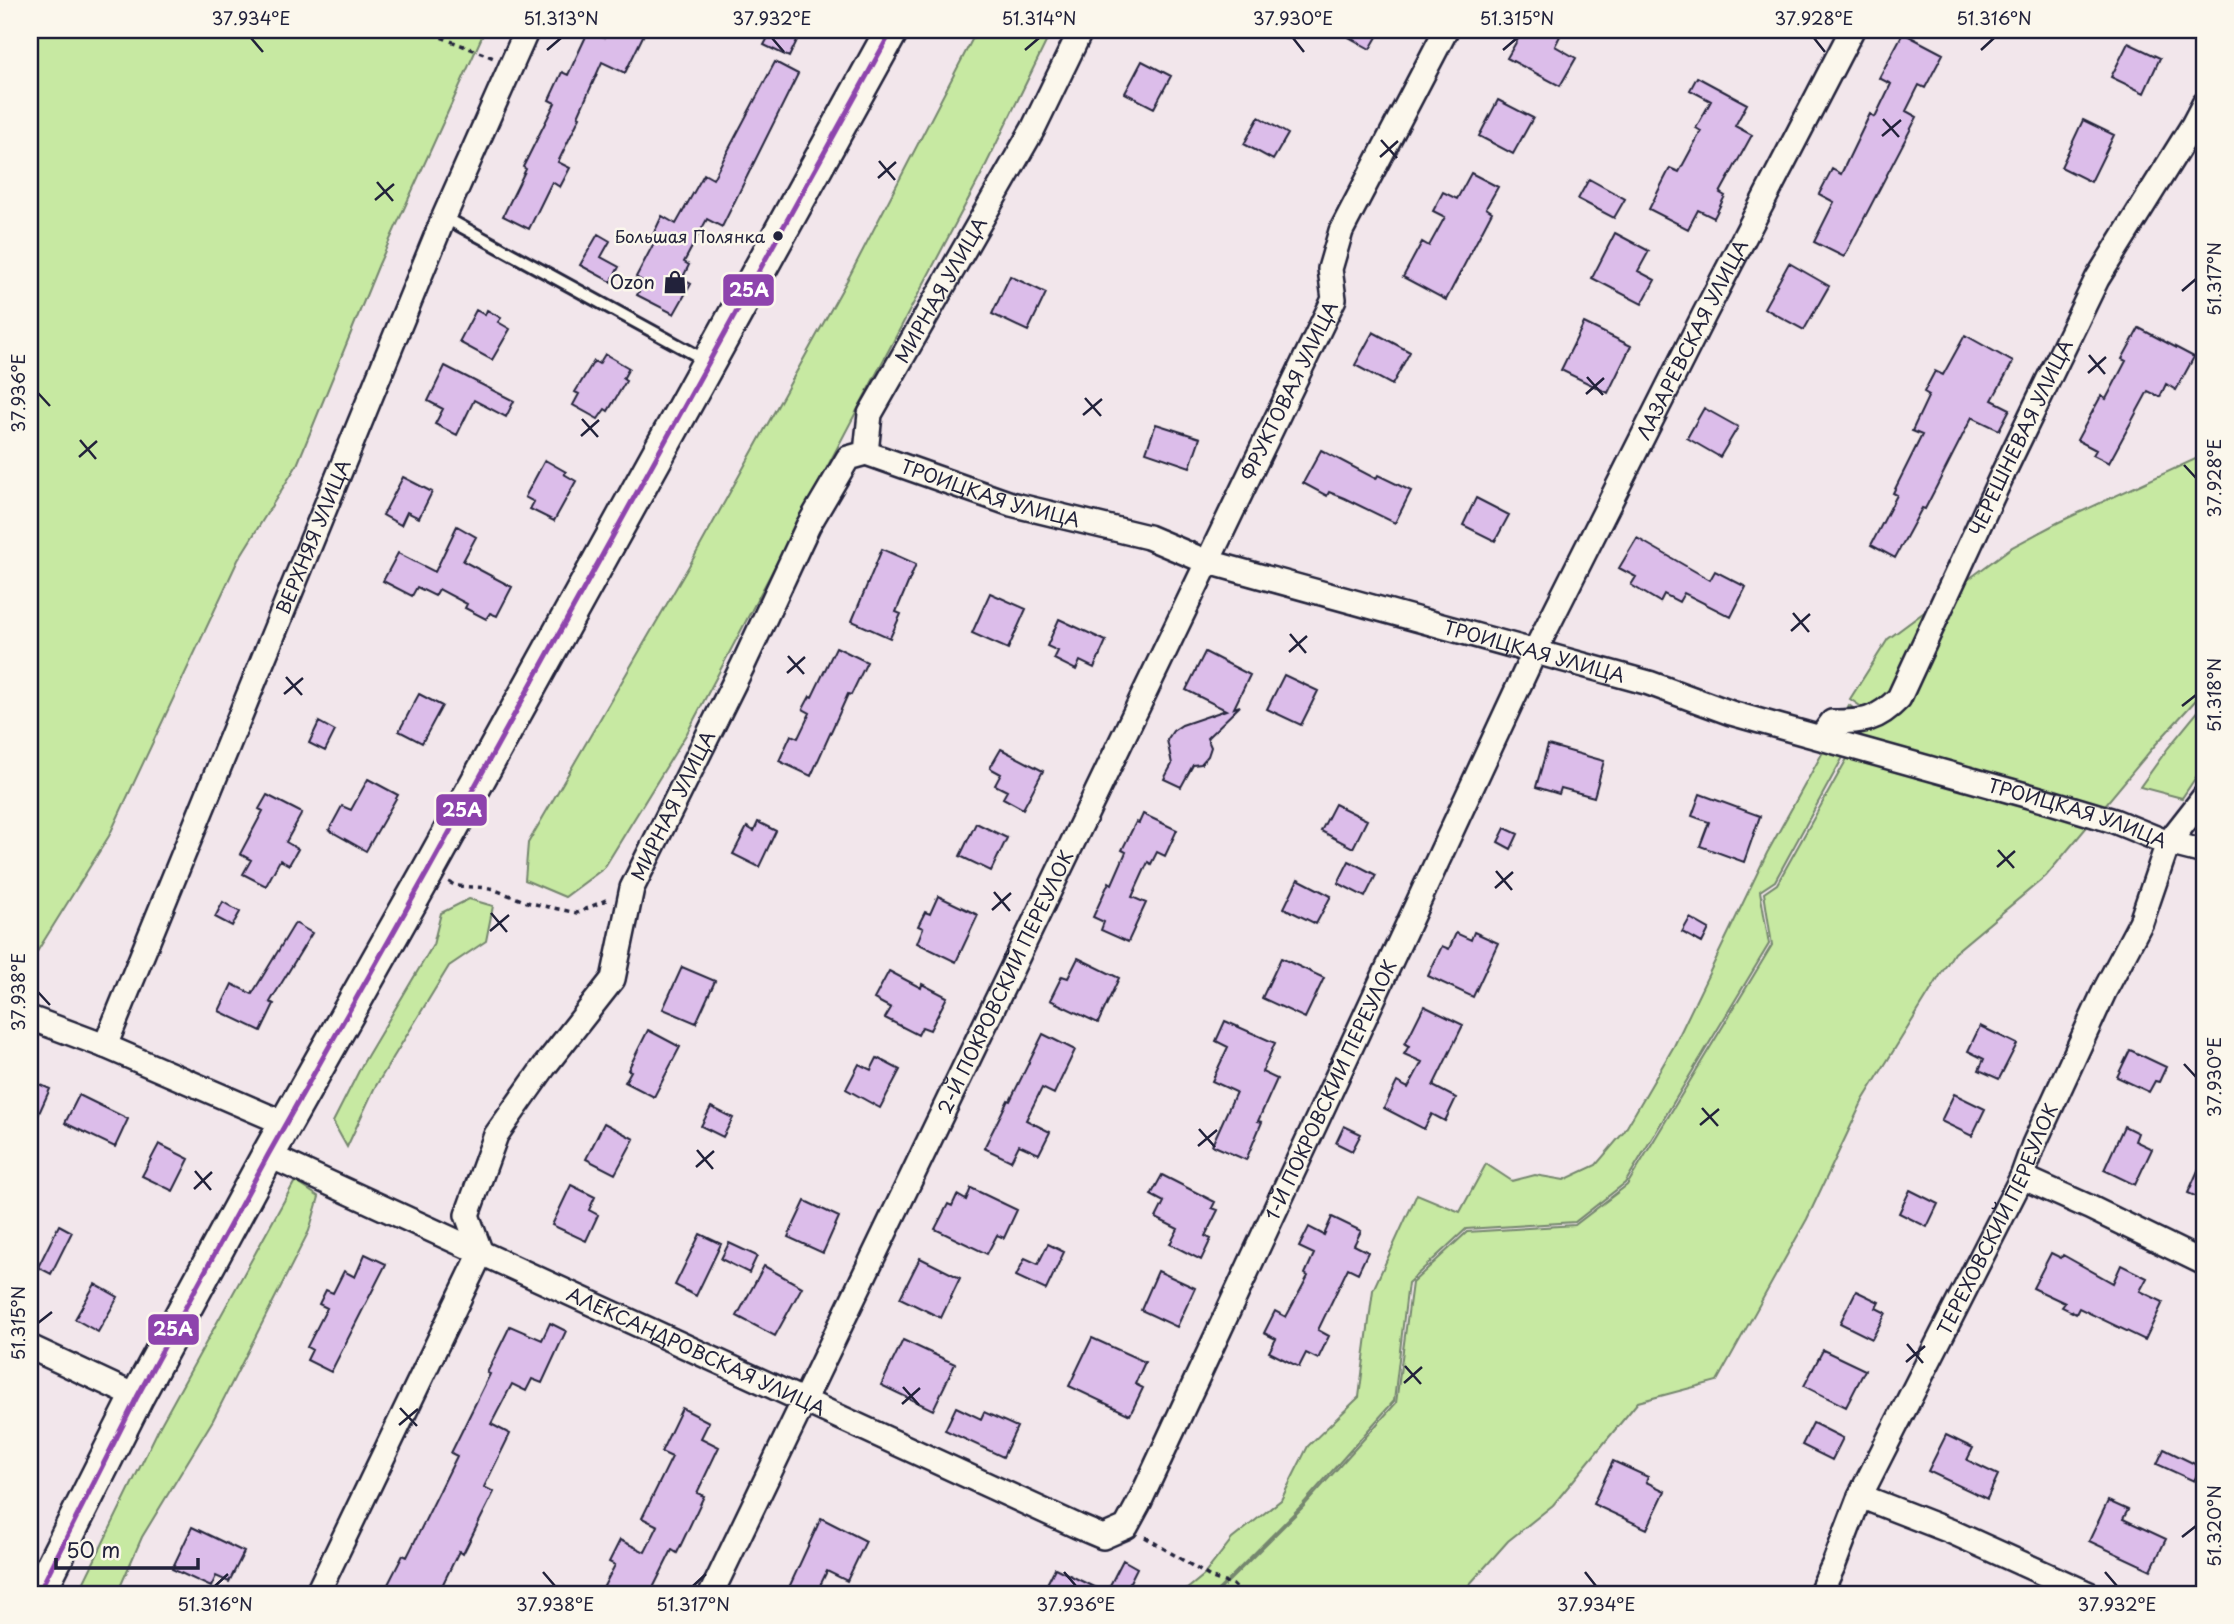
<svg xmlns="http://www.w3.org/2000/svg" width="2234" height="1624" viewBox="0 0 2234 1624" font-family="'Playpen Sans',sans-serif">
  <rect width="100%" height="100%" fill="#f2e6eb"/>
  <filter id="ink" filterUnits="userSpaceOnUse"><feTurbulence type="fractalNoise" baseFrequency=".0143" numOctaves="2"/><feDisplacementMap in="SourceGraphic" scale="14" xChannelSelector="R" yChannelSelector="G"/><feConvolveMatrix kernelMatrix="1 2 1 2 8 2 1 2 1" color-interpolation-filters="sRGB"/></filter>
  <g filter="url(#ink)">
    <path fill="#c7e9a2" stroke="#74866e" stroke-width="2" d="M30 30H485L379 264 297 465 238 560 109 836 35 955 30 957Z
      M977 30H1052L981 175 687 733 604 868 565 897 525 880 528 843 693 559 850 275Z
      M2204 455V691L2156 744 2046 876 1954 953 1863 1100 1807 1219 1717 1381 1638 1402 1553 1505 1508 1541 1461 1594H1216L1303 1507 1396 1403 1412 1283 1467 1232 1575 1225 1627 1185 1772 945 1764 893 1777 884 1872 714 1850 699 1888 639 2012 547 2059 522Z
      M2204 704V765L2182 798 2140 787 2168 748Z
      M1849 705 1865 717 1775 881 1760 891 1769 944 1625 1183 1575 1222 1466 1229 1408 1283 1394 1401 1302 1505 1216 1592 1210 1594H1181L1203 1576 1232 1539 1281 1500 1308 1446 1359 1397 1373 1290 1417 1194 1460 1212 1486 1164 1512 1181 1535 1175 1564 1180 1596 1165 1624 1132 1674 1046 1767 853Z
      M469 899 493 906 486 941 449 966 374 1089 347 1147 333 1122 363 1063 433 945 441 913Z
      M295 1181 319 1197 309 1231 213 1420 142 1537 117 1594H78L160 1426Z"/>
    <path fill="#dcbdea" stroke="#22223b" stroke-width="2" d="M589 30 604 38 608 30H646L625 73 602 62 578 116 580 117 558 162 570 168 560 187 552 182 529 229 503 216 526 169 523 167 555 103 549 100 562 72 568 75Z
      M772 30H802L789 57 764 45Z
      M1336 30H1381L1370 49Z
      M1533 30H1563L1555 46 1576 58 1560 86 1507 58 1522 32 1530 36Z
      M1903 33 1943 54 1925 88 1919 85 1906 111 1917 117 1844 257 1814 242 1834 202 1819 194 1832 169 1841 174 1870 114 1875 117 1891 84 1879 78Z
      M2128 43 2160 58 2144 93 2111 77Z
      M1142 61 1171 76 1154 108 1125 93Z
      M775 62 798 74 722 227 707 219 684 262 689 265 682 279 691 284 674 314 637 295 644 282 636 277 655 241 651 239 662 216 676 224 704 174 713 179Z
      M1697 77 1747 104 1735 126 1752 135 1720 193 1725 196 1714 218 1698 210 1688 229 1649 209 1670 168 1679 172 1701 131 1696 128 1711 101 1690 90Z
      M1498 100 1533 118 1513 154 1479 136Z
      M1259 117 1288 134 1273 160 1244 144Z
      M2083 120 2114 135 2091 182 2061 167Z
      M1471 173 1498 187 1486 208 1492 212 1446 300 1403 277 1422 242 1429 246 1445 217 1433 211 1443 192 1457 199Z
      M1589 179 1625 199 1614 218 1578 199Z
      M1615 233 1649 251 1638 271 1655 280 1642 304 1592 278Z
      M598 234 610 241 601 257 619 267 611 282 580 265Z
      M1789 263 1829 286 1804 330 1764 308Z
      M1010 276 1046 293 1028 331 992 314Z
      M476 310 485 315 487 310 501 318 498 322 510 329 492 360 459 342Z
      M1584 323 1631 346 1608 393 1561 370Z
      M2139 328 2194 357 2176 390 2166 384 2160 397 2148 391 2109 463 2093 455 2096 450 2077 440 2101 396 2106 399 2126 361 2122 359Z
      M1373 332 1410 352 1392 385 1355 365Z
      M1965 335 2013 362 1992 400 2010 409 1999 430 1972 417 1925 509 1922 508 1895 558 1871 545 1897 495 1893 493 1922 435 1912 431 1929 395 1924 392 1935 371 1943 375Z
      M605 354 629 368 623 379 626 381 608 411 605 409 598 419 573 405 579 394 575 392 594 361 599 364Z
      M445 366 514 401 506 417 474 400 457 435 435 424 443 409 428 401Z
      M1704 408 1738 427 1720 457 1687 438Z
      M1156 424 1200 438 1190 467 1146 452Z
      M1321 450 1376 479 1378 475 1411 491 1395 523 1344 498 1329 492 1327 496 1303 483Z
      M545 460 566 472 564 474 576 481 554 521 530 509 534 502 525 497Z
      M403 477 432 492 419 518 407 512 401 525 383 515Z
      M1476 498 1509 515 1495 541 1463 525Z
      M457 526 476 537 463 561 512 587 497 616 490 613 486 619 465 608 467 604 439 589 435 596 417 587 412 596 383 581 398 553 435 572Z
      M1637 538 1710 580 1715 571 1746 587 1731 617 1684 593 1679 602 1664 594 1660 602 1631 585 1636 577 1619 568Z
      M882 549 916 564 896 612 901 614 890 638 852 621Z
      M990 593 1026 609 1008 649 972 633Z
      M1059 619 1106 641 1094 668 1080 661 1076 670 1054 659 1058 651 1047 646Z
      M836 647 867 662 851 695 848 694 811 776 779 761 791 735 798 738 810 713 803 709 810 696 812 697Z
      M1205 652 1250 675 1234 708 1240 706 1207 738 1211 747 1208 756 1201 764 1193 765 1181 787 1164 779 1172 764 1167 740 1173 731 1182 725 1226 710 1186 690Z
      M1284 675 1318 691 1301 725 1267 709Z
      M419 694 442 706 422 743 399 731Z
      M319 722 335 731 325 751 309 743Z
      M1548 745 1604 761 1594 797 1561 788 1559 794 1536 787Z
      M1001 749 1043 771 1023 809 1003 798 1007 791 995 785 1001 774 990 768Z
      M368 779 398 795 366 851 329 830 342 806 351 810Z
      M1700 794 1760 816 1744 862 1700 846 1709 822 1692 816Z
      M267 795 302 813 286 842 298 849 289 865 280 860 266 886 243 874 251 860 240 854 263 811 259 809Z
      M1335 804 1367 820 1353 848 1321 831Z
      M1143 814 1177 830 1165 856 1157 852 1151 864 1148 862 1132 897 1146 903 1128 942 1101 930 1104 922 1093 917 1109 882 1112 884 1126 852 1122 850 1136 822 1139 823Z
      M758 822 776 831 759 867 733 854 747 827 754 831Z
      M976 823 1007 838 991 871 960 856Z
      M1505 828 1518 834 1511 849 1498 842Z
      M1349 861 1376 875 1365 897 1338 883Z
      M1298 879 1331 896 1316 924 1284 908Z
      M938 896 978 915 956 962 917 943 923 928 918 926 925 912 930 914Z
      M223 902 240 912 232 926 215 917Z
      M1690 918 1709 929 1702 943 1682 932Z
      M295 923 312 933 270 1002 274 1004 261 1031 219 1011 232 984 252 994Z
      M1474 932 1498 943 1473 997 1428 976 1442 946 1449 949 1456 933 1471 940Z
      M1078 958 1119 978 1098 1023 1050 1000 1062 976 1068 978Z
      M1281 958 1324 978 1305 1018 1262 998Z
      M682 967 715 981 696 1023 663 1009Z
      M889 971 921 988 922 984 947 997 930 1030 922 1027 918 1035 885 1018 891 1008 874 999Z
      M1424 1006 1463 1025 1433 1086 1456 1098 1445 1121 1432 1114 1424 1129 1384 1108 1397 1082 1408 1088 1422 1062 1404 1054 1409 1046 1405 1044Z
      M1225 1021 1275 1043 1262 1072 1277 1079 1258 1121 1262 1122 1246 1160 1212 1145 1236 1092 1212 1081 1228 1047 1216 1041Z
      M1980 1026 2017 1044 1999 1079 1979 1070 1984 1059 1968 1051Z
      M648 1030 680 1047 654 1097 625 1082 631 1071 628 1070Z
      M1043 1034 1075 1050 1054 1094 1042 1088 1026 1120 1050 1132 1039 1154 1019 1145 1011 1161 984 1148 1008 1100 1010 1101Z
      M2130 1050 2166 1067 2159 1082 2155 1081 2149 1092 2117 1077Z
      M877 1058 900 1070 880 1108 846 1089 859 1064 871 1070Z
      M30 1080 50 1089 30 1133Z
      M1954 1094 1985 1109 1972 1136 1941 1121Z
      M79 1095 128 1119 115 1147 65 1123Z
      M711 1107 733 1118 723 1137 701 1126Z
      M604 1123 634 1139 615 1174 586 1159Z
      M1344 1126 1361 1134 1352 1151 1336 1143Z
      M2124 1126 2138 1133 2135 1141 2152 1149 2135 1185 2104 1170Z
      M159 1144 189 1159 173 1191 142 1176Z
      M2204 1157V1200L2188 1193Z
      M1162 1175 1215 1202 1212 1208 1218 1210 1205 1236 1211 1239 1201 1260 1170 1244 1178 1229 1156 1218 1164 1202 1151 1195Z
      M571 1185 595 1197 589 1210 598 1215 586 1241 552 1225Z
      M971 1188 1017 1210 1004 1238 997 1235 987 1254 935 1229 948 1204 952 1206 957 1195 966 1200Z
      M1910 1190 1938 1204 1927 1227 1899 1213Z
      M805 1201 839 1217 823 1253 788 1237Z
      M1332 1217 1361 1231 1354 1245 1368 1252 1358 1273 1348 1268 1318 1330 1329 1336 1318 1359 1306 1353 1299 1367 1269 1352 1276 1339 1264 1333 1275 1311 1286 1317 1308 1276 1305 1274 1314 1254 1299 1247 1309 1227 1324 1235Z
      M59 1225 72 1232 51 1274 38 1267Z
      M700 1234 721 1244 696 1296 675 1285Z
      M729 1243 757 1256 749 1273 721 1259Z
      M1048 1244 1064 1252 1046 1290 1016 1276 1025 1258 1038 1264Z
      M2051 1253 2061 1258 2063 1255 2113 1283 2121 1265 2147 1278 2140 1291 2163 1302 2145 1340 2079 1308 2076 1314 2062 1307 2065 1303 2033 1288Z
      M365 1254 386 1264 331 1372 307 1360 312 1350 307 1347 327 1308 319 1304 326 1290 333 1293 344 1271 355 1277Z
      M920 1258 960 1278 941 1318 900 1298Z
      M764 1266 802 1287 775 1336 737 1316Z
      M1158 1271 1195 1288 1177 1327 1141 1310Z
      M95 1284 118 1297 98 1332 75 1319Z
      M1856 1291 1879 1302 1876 1308 1886 1313 1872 1339 1840 1323Z
      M550 1323 566 1331 542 1383 532 1379 526 1391 512 1384 491 1424 510 1434 484 1487 494 1492 463 1554 459 1551 438 1594H383L403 1555 407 1557 457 1456 451 1453 490 1374 487 1373 510 1326 542 1340Z
      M1092 1338 1145 1362 1135 1384 1143 1388 1130 1415 1069 1386Z
      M903 1340 955 1364 933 1410 881 1385Z
      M1823 1350 1865 1370 1846 1407 1804 1386Z
      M956 1407 981 1419 984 1412 1017 1427 1003 1457 945 1430Z
      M682 1408 709 1422 701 1438 719 1447 697 1493 704 1496 677 1553 672 1550 650 1594H610L602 1590 615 1565 609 1562 620 1540 645 1552 658 1526 642 1518 672 1457 661 1452Z
      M1813 1423 1843 1438 1832 1460 1802 1445Z
      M1946 1435 1973 1448 1967 1460 1998 1475 1987 1499 1928 1471Z
      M2164 1449 2201 1467 2194 1481 2157 1464Z
      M1613 1461 1648 1477 1646 1482 1665 1491 1647 1529 1593 1504Z
      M2108 1501 2128 1510 2123 1519 2166 1539 2151 1570 2089 1541Z
      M821 1518 866 1541 847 1581 827 1571 816 1594H786Z
      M192 1527 244 1552 229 1582 216 1576 211 1587 172 1569Z
      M1123 1560 1137 1568 1124 1594H1117L1108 1589Z
      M1055 1568 1108 1594H1054L1044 1590Z"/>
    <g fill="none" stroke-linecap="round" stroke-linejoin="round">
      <g stroke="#22223b" stroke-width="16">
        <path id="lane" d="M444 217 707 361"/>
      </g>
      <g stroke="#22223b" stroke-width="28">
        <g id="street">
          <path id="s1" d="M866 453 1011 504 1148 537 1205 561 1649 683 1731 713 2054 803 2114 821 2168 843 2204 852"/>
          <path id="s2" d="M1821 737 1832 722C1863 722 1877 721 1899 698L2005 469 2097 279 2193 125 2204 104"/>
          <path d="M30 1018 105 1046 286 1124"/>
          <path id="s3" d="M105 1046 444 217 527 30"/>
          <path id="s4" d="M268 1155 1077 1526 1103 1537 1126 1527 1139 1503 1535 651 1704 315 1852 30"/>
          <path d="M2022 1177 2089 1207 2204 1263"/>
          <path d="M30 1347 137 1397"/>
          <path d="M1860 1496 1950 1531 2089 1594"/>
          <path id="s5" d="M317 1594 481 1253 467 1215 496 1135 544 1067 613 979 632 888 743 665 808 526 848 458 866 453 870 414 1033 129 1081 30"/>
          <path id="s6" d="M711 1594C922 1164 1123 729 1334 299L1330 269 1341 231 1446 30"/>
          <path id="s7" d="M1820 1594 1834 1564 1860 1496 2022 1177 2034 1144 2105 990 2141 922 2168 843 2204 797"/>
        </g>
      </g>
      <g stroke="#22223b" stroke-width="37">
        <path id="secondary" d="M38 1594 137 1397 268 1155 428 871 892 30"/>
      </g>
      <path stroke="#22223b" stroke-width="3.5" stroke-dasharray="5 5" stroke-linecap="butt" d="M423 30 494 58
        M449 882 456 886 490 888 530 903 577 913 608 899
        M1145 1537 1212 1578 1233 1585 1242 1594"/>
      <use href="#lane" stroke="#fbf7ec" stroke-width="10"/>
      <use href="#street" stroke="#fbf7ec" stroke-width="23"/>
      <use href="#secondary" stroke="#fbf7ec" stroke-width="32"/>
      <g stroke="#fbf7ec" stroke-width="10">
        <path id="bus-1" d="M38 1594 137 1397 268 1155 428 871 892 30"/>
      </g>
      <use href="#bus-1" stroke="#8e44ad" stroke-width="5"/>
    </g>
  </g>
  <path fill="none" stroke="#22223b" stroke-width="2.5" d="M251 38 263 52M772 38 784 52M1293 38 1304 52M1814 38 1825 52M547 50 561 38M1025 50 1039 38M1503 50 1517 38M1981 50 1994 38M1883 119 1899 137M1882 136 1901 120M1381 140 1397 158M1380 157 1398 141M879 161 895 180M878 178 896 162M377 182 393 201M375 200 394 184M2182 291 2196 279M2089 355 2105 374M2088 373 2106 357M1587 377 1603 395M38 393 50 406M1586 394 1604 378M1085 398 1101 416M1083 415 1102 399M582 419 598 437M581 436 599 420M80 440 96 459M79 457 97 441M2184 465 2196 478M1793 613 1809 632M1791 631 1810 614M1290 634 1306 653M1289 652 1307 636M788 656 804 674M787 673 805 657M286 677 302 695M284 694 303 678M2182 706 2196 695M1998 850 2014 868M1997 867 2015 851M1496 871 1512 890M1495 888 1513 872M994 892 1010 911M992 910 1011 893M491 913 507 932M490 931 509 915M38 992 50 1005M2184 1064 2196 1077M1702 1108 1718 1126M1700 1125 1719 1109M1199 1129 1215 1147M1198 1146 1217 1130M697 1150 713 1169M696 1167 714 1151M195 1171 211 1190M194 1189 212 1172M38 1323 52 1312M1907 1344 1923 1363M1906 1362 1925 1346M1405 1366 1421 1384M1404 1383 1422 1367M903 1387 919 1405M902 1404 920 1388M400 1408 417 1426M399 1425 418 1409M2182 1537 2196 1526M543 1572 555 1586M1064 1572 1076 1586M1585 1572 1596 1586M2105 1572 2117 1586M215 1586 228 1574M693 1586 706 1574"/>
  <defs>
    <g id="shop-bare" transform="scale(1.89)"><path d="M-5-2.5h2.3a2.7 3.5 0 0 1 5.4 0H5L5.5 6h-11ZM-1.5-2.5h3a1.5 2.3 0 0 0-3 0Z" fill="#22223b" stroke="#fbf7ec" stroke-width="2.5" paint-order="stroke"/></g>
  </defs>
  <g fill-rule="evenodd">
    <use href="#shop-bare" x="675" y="282"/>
  </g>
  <circle fill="#22223b" stroke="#fbf7ec" stroke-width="2.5" cx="778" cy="236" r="6"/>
  <g text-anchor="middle" stroke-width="5" stroke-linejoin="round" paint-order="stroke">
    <g font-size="17" fill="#22223b" stroke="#fbf7ec" text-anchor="end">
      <text x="765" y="243">Большая Полянка</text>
    </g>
    <g font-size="19" fill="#22223b" stroke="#fbf7ec" text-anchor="end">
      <text x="655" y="289">Ozon</text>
    </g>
    <g font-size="19" fill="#22223b" stroke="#fbf7ec">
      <text dy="7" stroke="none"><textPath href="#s5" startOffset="1474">МИРНАЯ УЛИЦА</textPath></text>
      <text dy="7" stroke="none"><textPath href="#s4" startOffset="2259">ЛАЗАРЕВСКАЯ УЛИЦА</textPath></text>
      <text dy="7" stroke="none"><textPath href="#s6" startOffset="1335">ФРУКТОВАЯ УЛИЦА</textPath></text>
      <text dy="7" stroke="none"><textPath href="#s2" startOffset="380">ЧЕРЕШНЕВАЯ УЛИЦА</textPath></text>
      <text dy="7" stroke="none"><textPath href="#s1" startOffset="131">ТРОИЦКАЯ УЛИЦА</textPath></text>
      <text dy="7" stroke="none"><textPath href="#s3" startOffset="550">ВЕРХНЯЯ УЛИЦА</textPath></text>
      <text dy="7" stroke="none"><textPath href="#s1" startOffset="698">ТРОИЦКАЯ УЛИЦА</textPath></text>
      <text dy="7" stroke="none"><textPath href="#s5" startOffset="884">МИРНАЯ УЛИЦА</textPath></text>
      <text dy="7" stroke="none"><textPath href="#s1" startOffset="1265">ТРОИЦКАЯ УЛИЦА</textPath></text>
      <text dy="7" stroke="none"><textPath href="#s6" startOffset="679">2-Й ПОКРОВСКИЙ ПЕРЕУЛОК</textPath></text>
      <text dy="7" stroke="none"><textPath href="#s4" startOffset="1426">1-Й ПОКРОВСКИЙ ПЕРЕУЛОК</textPath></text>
      <text dy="7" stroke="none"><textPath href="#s7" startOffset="415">ТЕРЕХОВСКИЙ ПЕРЕУЛОК</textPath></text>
      <text dy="7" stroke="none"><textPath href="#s4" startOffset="471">АЛЕКСАНДРОВСКАЯ УЛИЦА</textPath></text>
    </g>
  </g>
  <g stroke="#fbf7ec" stroke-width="2.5">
    <rect x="722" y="273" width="53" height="34" rx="7" fill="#8e44ad"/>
    <rect x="435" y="793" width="53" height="34" rx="7" fill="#8e44ad"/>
    <rect x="147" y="1313" width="53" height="33" rx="7" fill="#8e44ad"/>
  </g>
  <g font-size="19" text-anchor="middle" font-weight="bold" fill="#fff">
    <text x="749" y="297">25А</text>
    <text x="462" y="817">25А</text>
    <text x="173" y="1336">25А</text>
  </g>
  <rect width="2234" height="1624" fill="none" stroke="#fbf7ec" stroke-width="77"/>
  <path d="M56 1558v10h142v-10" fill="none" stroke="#22223b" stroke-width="3.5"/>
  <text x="66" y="1558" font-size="21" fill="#22223b" stroke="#fbf7ec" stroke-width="5" paint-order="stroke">50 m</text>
  <rect x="38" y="38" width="2158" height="1548" fill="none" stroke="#22223b" stroke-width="2.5"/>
  <g font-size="18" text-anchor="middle" fill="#22223b">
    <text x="251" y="25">37.934°E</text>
    <text x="561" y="25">51.313°N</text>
    <text x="772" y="25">37.932°E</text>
    <text x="1039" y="25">51.314°N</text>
    <text x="1293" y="25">37.930°E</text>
    <text x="1517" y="25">51.315°N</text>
    <text x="1814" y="25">37.928°E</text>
    <text x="1994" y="25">51.316°N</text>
    <text transform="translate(2215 279) rotate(-90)" y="6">51.317°N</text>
    <text transform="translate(19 393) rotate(-90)" y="6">37.936°E</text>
    <text transform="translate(2215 478) rotate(-90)" y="6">37.928°E</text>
    <text transform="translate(2215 695) rotate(-90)" y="6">51.318°N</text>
    <text transform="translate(19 992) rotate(-90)" y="6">37.938°E</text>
    <text transform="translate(2215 1077) rotate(-90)" y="6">37.930°E</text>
    <text transform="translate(19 1323) rotate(-90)" y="6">51.315°N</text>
    <text transform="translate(2215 1526) rotate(-90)" y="6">51.320°N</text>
    <text x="215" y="1611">51.316°N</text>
    <text x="555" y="1611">37.938°E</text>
    <text x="693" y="1611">51.317°N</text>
    <text x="1076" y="1611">37.936°E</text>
    <text x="1596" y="1611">37.934°E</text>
    <text x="2117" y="1611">37.932°E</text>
  </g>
</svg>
